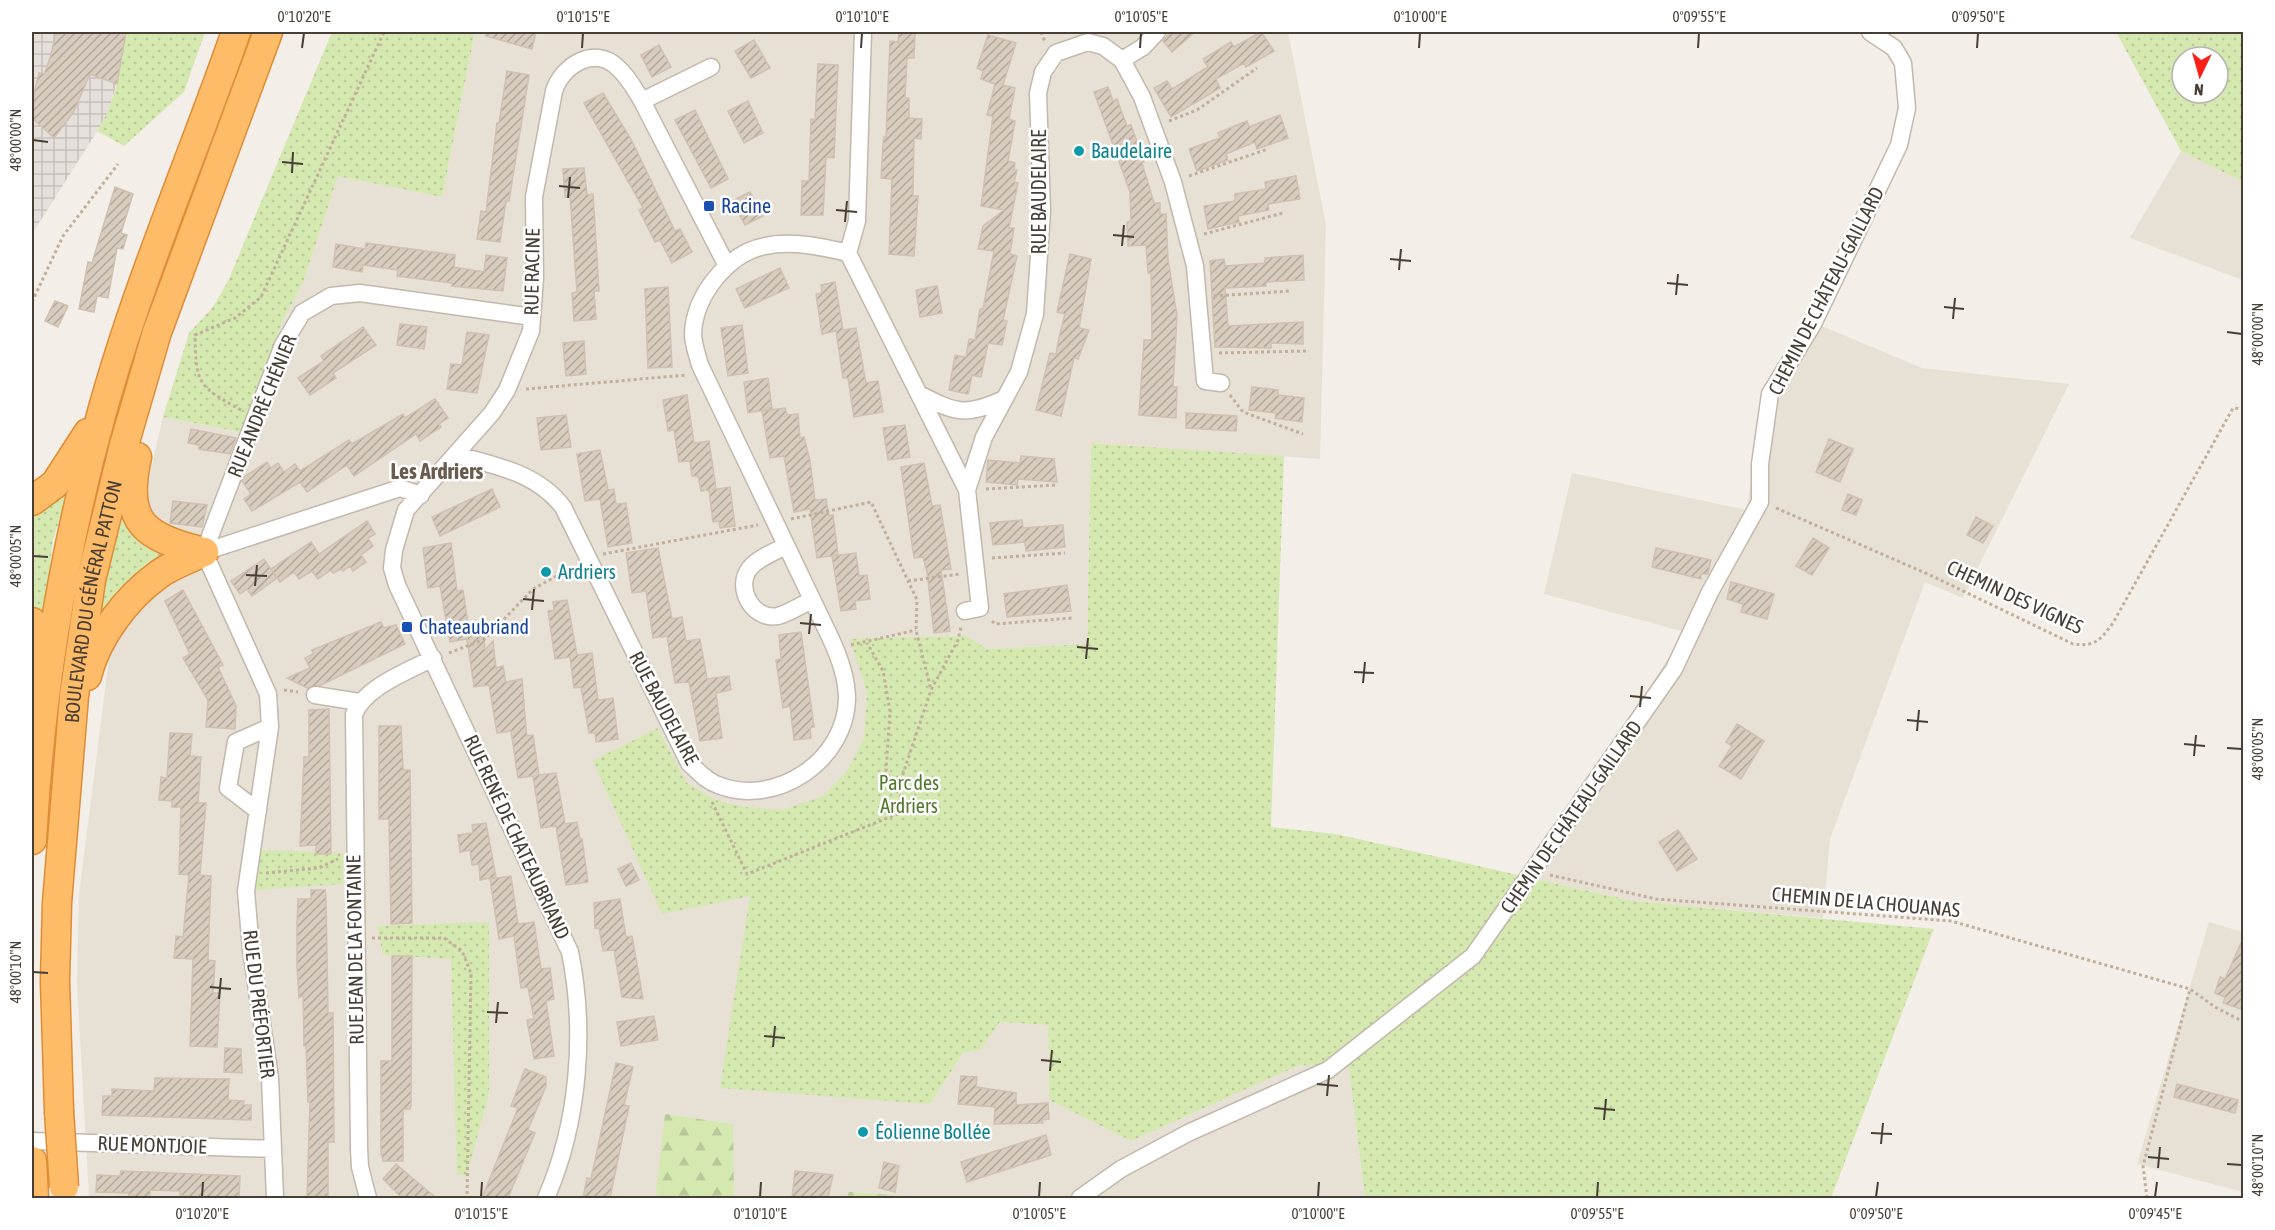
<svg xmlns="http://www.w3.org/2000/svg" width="2275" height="1230" viewBox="0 0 2275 1230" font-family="'Asap Condensed',sans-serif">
  <defs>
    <pattern id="industrial-grid" width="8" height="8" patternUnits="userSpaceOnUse" patternTransform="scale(1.5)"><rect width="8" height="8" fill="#e6e0dc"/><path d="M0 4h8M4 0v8" fill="none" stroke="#c7c1bd"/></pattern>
    <pattern id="grass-dots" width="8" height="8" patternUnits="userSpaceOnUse" patternTransform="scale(1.5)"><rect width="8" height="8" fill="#d5e8b0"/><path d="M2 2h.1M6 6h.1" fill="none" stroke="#b8c898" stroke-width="1.8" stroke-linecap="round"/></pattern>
    <pattern id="forest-firs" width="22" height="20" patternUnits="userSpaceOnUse" patternTransform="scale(1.5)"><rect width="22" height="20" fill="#d5e8b0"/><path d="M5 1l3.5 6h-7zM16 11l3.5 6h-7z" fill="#b8c898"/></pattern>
    <pattern id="building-hatch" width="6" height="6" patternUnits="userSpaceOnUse" patternTransform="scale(1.5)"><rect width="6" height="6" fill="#d8ccbf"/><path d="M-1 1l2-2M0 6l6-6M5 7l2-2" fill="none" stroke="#b1a79c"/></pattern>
  </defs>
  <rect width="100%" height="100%" fill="#f3eee7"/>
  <path fill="#e7e0d5" d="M475 32H1288L1326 225 1320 459 1091 443 1087 644 987 649 930 1104 963 1053 981 1048 1000 1022 1048 1025 1049 1100 1131 1141 1300 1065 1349 1068 1365 1198H89L77 983 79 894 111 643 155 530 143 503 163 417 241 432 284 318 303 283 338 176 442 197Z
    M2181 151 2243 182V280L2130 238Z
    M1810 321 1922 368 2069 384 1963 598 1925 582 1830 839 1823 918 1633 901 1527 877 1685 632 1544 594 1572 473 1747 510 1756 441Z
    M2209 922 2243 932V1192L2137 1164Z"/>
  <path fill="url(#industrial-grid)" d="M32 32H126L121 68 108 114 32 234Z"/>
  <path fill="url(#grass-dots)" fill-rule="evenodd" d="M126 32H205L184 92 124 146 97 131C116 102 122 66 126 32Z
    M332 32H475L442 197 338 176 303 283 284 318 241 432 163 417 189 333 213 307 228 281Z
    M2116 32H2243V182L2181 151ZM2182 57H2218V93H2182Z
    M1091 443 1284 456 1271 827 1336 834 1633 901 1934 929 1831 1198H1365L1349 1068 1300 1065 1131 1141 1049 1100 1048 1025 1000 1022 981 1049 963 1053 930 1104 720 1088 750 896 662 914 593 761 657 728 687 783 716 800 743 807 782 810 823 796 847 771 864 738 867 693 850 639 966 636 987 649 1087 644Z
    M76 468 53 540 44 617 32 604V511Z
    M121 494 177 554 95 631Z
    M262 850 343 853V884L255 890Z
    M489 922V1093L467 1175H457L451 959 383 955 377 926Z"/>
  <path fill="url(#forest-firs)" d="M665 1114 733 1124 734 1198H658L656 1191Z
    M849 1192 920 1197V1198H847Z"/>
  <path fill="url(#building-hatch)" stroke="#d0c0af" stroke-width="1.5" d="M56 32H126L117 84 90 74 73 113 54 138 32 118V102L39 73 44 74 51 55Z
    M486 32H536L532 49 486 36Z
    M899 32H915L914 58H907L905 98H909V118L922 119 921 139 914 138 913 196H918L914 256 889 254 892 179 881 178 883 145 884 137H886L890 41 898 42Z
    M1171 32H1195L1172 52 1163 41Z
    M1261 32 1274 51 1246 67 1244 63 1216 79 1220 88 1171 117 1154 88 1167 81 1172 89 1208 67 1203 59 1231 42 1234 47Z
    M988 35 1016 43 1003 85 1015 88 1009 119 1015 121 1008 161 1015 163 1014 170H1017L1014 182 1018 183 1009 228H1014L1010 254 1017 256 1003 320 1007 321 1002 345 988 343 981 377 972 375 968 394 949 390 955 355 966 357 969 339 975 340 980 309H983L994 251 978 249 983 226 1004 210 981 206 993 116 987 115 995 84 981 79 983 71 977 68Z
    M754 40 770 68 751 78 735 51Z
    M659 45 671 67 652 77 641 55Z
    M818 64 838 65 834 158 826 157 823 215H801L802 181H809L811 119 815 120Z
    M507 71 529 75 509 201H506L500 242 477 239 481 211 486 212 497 123H499Z
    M1108 87 1113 101 1117 99 1127 126 1131 125 1144 162 1142 163 1154 203H1160V214H1166L1168 259 1177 315 1173 387H1177L1176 418 1139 415 1144 340H1152L1151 273H1148L1146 245 1128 246 1127 222 1131 221 1130 192 1094 92Z
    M603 93 632 141 675 231 680 229 692 252 672 263 660 240 655 242 639 210 643 208 584 103Z
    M748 101 763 133 744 143 728 111Z
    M695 110 728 179 711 188 675 120Z
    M1280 115 1288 138 1257 149 1255 142 1226 154 1228 160 1197 171 1189 149 1220 138 1218 133 1247 121 1249 127Z
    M584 168 587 195 593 194 599 291H594L596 319 574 321 572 293 577 292 572 223 570 197H565L563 169Z
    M1296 176 1300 199 1268 204 1269 210 1238 216 1239 222 1208 229 1204 206 1235 201V194L1266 189 1265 182Z
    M115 187 133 194 121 233 127 235 123 249 117 248 108 298 97 296 94 312 79 309 88 262 92 263Z
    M750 192 763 216 745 225 732 201Z
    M366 243 455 255 454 267 484 272 486 255 507 258 503 291 452 286V283L397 276 398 270 363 265 362 272 333 267 336 244 365 249Z
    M1070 254 1091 259 1079 328 1089 330 1078 359 1074 358 1061 416 1036 410 1050 353 1056 354 1059 338 1065 314 1057 312Z
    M1303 255 1304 280 1266 282V286L1225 288 1228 326 1303 322V344L1271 343V348L1215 347 1210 261 1224 259 1225 266 1265 263V258Z
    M780 268 789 288 745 308 736 289Z
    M835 282 843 330 856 328 866 383 878 381 883 412 854 417 848 378H843L836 331 822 334 816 294 822 293 821 285Z
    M937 286 942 313 920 317 916 290Z
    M668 287 672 367 648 368 645 289Z
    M55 301 68 306 58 327 45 321Z
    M400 324 427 327 424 349 397 345Z
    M742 325 748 373 728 376 721 328Z
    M363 327 376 345 333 373 336 378 310 395 298 378 324 361 321 356Z
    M467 332 489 335 477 393 447 389 451 364 462 365Z
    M584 341 586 374 566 376 563 343Z
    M768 378 772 409 748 413 744 382Z
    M1252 387 1278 390V395L1304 398 1302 422 1275 418 1276 413 1249 410Z
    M687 395 694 443 709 441 716 489 712 490 730 487 735 526 720 528 719 521 713 522 709 490 701 491 698 476H692L690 461 679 462 674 430 668 431 663 400Z
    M435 399 448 418 439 424 441 427 420 441 416 434 354 476 347 465 307 492 300 482 252 511 244 499 251 494 242 481 244 477 267 462 271 468 278 463 284 472 295 464 300 471 349 440 352 444 403 414 405 418Z
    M785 408 787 415 798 414 800 438 804 437 810 461 815 500 826 499 829 516 833 515 838 555 817 558 810 509 794 512 784 456 770 458 762 411Z
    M1186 413 1237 416 1236 431 1186 428Z
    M566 415 571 447 541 450 537 418Z
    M905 425 910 457 888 460 883 428Z
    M191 429 236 438 230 454 199 449V445L188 443Z
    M1829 439 1853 449 1840 482 1816 472Z
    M600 450 608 490 614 489 616 504 626 503 632 543 608 547 600 499 585 501 577 454Z
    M1021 456 1054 459 1057 482 1018 479 1017 485 986 482 988 460 1020 463Z
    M924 463 932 506 940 505 951 569 941 570 950 631 934 633 927 572 923 557 914 558 901 467Z
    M492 489 500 507 440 536 432 517Z
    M1848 494 1862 500 1856 515 1842 510Z
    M173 501 207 505 202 527 170 523Z
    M1976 517 1993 526 1983 543 1967 535Z
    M1022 520 1023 528 1063 525 1065 547 1026 551 1025 542 993 545 990 523Z
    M367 521 375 534 368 538 373 546 361 555 366 562 353 571 350 566 343 571 341 569 333 573 331 570 318 579 312 571 299 579 294 572 280 582 271 569 311 542 319 554Z
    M1813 538 1829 548 1812 575 1796 566Z
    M451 543 457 591 463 590 469 630 483 628 485 650 493 641 496 668 503 666 506 682 522 679 526 729 527 736 533 735 539 775 556 773 565 824 577 822 580 839H582L588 882 566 885 556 826 541 828 533 776 518 778 511 731 497 733 489 685 474 687 467 639 450 642 440 586 428 588 423 548Z
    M658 548 672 619 682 617 686 641 700 639 707 679 729 676 731 690 716 693 722 738 700 741 689 682 675 683 667 636 653 638 646 591 632 593 626 553Z
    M1656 548 1711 560 1708 574H1701V579L1652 567Z
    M856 553 859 576 867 575 870 599 855 601 856 609 841 611 832 556Z
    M264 559 277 578 252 596 247 589 240 594 231 581Z
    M1731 582 1774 594 1767 619 1741 612 1743 604 1727 599Z
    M1067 585 1071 611 1007 617 1004 594Z
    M183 590 223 665 218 667 236 706 235 729 206 727 208 700 183 658 190 654 165 601Z
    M567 600 577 655 592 653 598 700 613 698 618 739 596 742 595 733H589L581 687 574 688 570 657 555 659 548 611 554 610 553 602Z
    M381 622 384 628 396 625 405 644 321 685 307 688 287 678 310 668 305 658 313 654 312 650Z
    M801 632 814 727 810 728 811 738 794 740 790 706 783 708 776 660 781 659 779 635Z
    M329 709 331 854H316V845L300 846 304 757H309V710Z
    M1737 724 1764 741 1741 779 1719 766 1732 746 1726 742Z
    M379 726H401L403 770H410L412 923 391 924 389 819H379Z
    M170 733 192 734 190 756 201 757 198 803H206L200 875 211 876 208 960 215 961 213 993H220L217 1047 190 1046 193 959 174 958 176 936 183 937 189 875 179 874 181 807H172V801L159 800 161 777 167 778Z
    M486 823 496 877 480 880 479 864 472 865 470 850 460 852 458 835 473 833 472 825Z
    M1678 830 1697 859 1677 871 1659 842Z
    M631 863 639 880 626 886 618 869Z
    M511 876 518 924 534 922 541 969 550 968 554 999 546 1001 554 1056 534 1059 527 1020 534 1019 528 987 521 988 514 936 499 939 490 879Z
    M311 890H325L326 898 328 1013H333L334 1142H328V1198H307L310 1102H308L306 1046H304L303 995 299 998 297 966V924L298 899H311Z
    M620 899 626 937 632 936 643 999 622 997 614 950 603 951 599 928H595L594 903Z
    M2244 936V1010L2223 1003 2225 997 2215 993 2220 977 2225 979Z
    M392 956H412L411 1105 410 1109H403V1161H383L381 1152V1061H392Z
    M654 1016 658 1040 621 1046 617 1022Z
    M225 1048 241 1049 242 1073 224 1072Z
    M616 1063 633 1067 624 1105 629 1106 610 1198H583L587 1178 591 1179Z
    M525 1069 546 1077V1086L528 1130 535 1133 508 1198H482L518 1108 511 1106Z
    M961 1076 977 1077 976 1087 1016 1093V1105L1048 1103 1049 1119 1042 1120 1043 1123 994 1124 995 1107 958 1104Z
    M155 1078 229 1079 228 1100 244 1101 243 1105H251V1120L102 1115 103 1096H112V1089L154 1091Z
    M2177 1084 2238 1100 2235 1113 2174 1097Z
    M1046 1135 1051 1155 967 1182 961 1162Z
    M884 1162 899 1166 895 1192 879 1188Z
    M396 1164 436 1198H403L400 1196 383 1179Z
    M121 1171 240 1176 239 1198H197L180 1195V1191L150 1190V1198H129V1193L96 1192 97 1175 120 1176Z
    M795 1171 833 1175 828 1198H792Z"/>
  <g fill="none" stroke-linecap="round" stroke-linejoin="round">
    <g stroke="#c2b8ac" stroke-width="19">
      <path id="street" d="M1122 60 1143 47 1157 32
        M642 101 711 67
        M848 253 857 221 863 32
        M919 394C954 412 965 417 1002 400
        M457 455C497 466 537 473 563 507L689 763C698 771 706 781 718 785 776 808 846 760 847 699 847 677 839 656 830 637L700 365C697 354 693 344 693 333 695 295 728 253 765 246 791 240 823 247 848 253L967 490 980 608 965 611
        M967 490 984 437 1019 372 1035 314 1042 211 1038 93 1043 72 1056 53 1088 42 1103 46 1122 60 1142 97 1173 182 1195 266 1205 381 1221 383
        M786 546C774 552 758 558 750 568 734 587 753 621 778 616 789 613 801 605 812 600
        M204 552 268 694 270 727 246 891 251 950 270 1078 275 1198
        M204 552 283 345 302 313 331 296 360 293 532 317
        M204 552 400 488 421 495
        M315 695 359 702
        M258 811 228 788 236 742 270 727
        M32 1141 273 1149
        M368 1198 360 1167 359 1148 354 714C366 686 407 672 433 658
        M546 1198C579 1123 586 1031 570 952L397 585 392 568 394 550 406 510 492 413 507 390 531 331 535 278 534 197 554 91C562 66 594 45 617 67 628 76 635 90 642 101L727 266
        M1080 1198 1121 1169 1188 1133 1328 1070 1473 956 1674 669 1710 592 1760 502V464L1770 394 1813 324 1899 145 1907 108 1903 63 1894 48 1870 32"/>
    </g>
    <g stroke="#de8d37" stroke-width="31">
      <g id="highway">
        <path d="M137 457C122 524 145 537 204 552"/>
        <path d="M32 501 55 484 88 433"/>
        <path d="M32 622 35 634 34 667"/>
        <path d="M87 676C96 638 126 598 158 575 171 565 189 559 204 552"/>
        <path d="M32 840C40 695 63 552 102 412 138 282 192 158 236 32"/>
        <path id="s1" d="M59 1111 55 981 57 903 74 696 91 580 124 445 157 332 268 32"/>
        <path d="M32 1161 34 1198"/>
      </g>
    </g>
    <path stroke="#c1af9b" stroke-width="3" stroke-dasharray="3 3" stroke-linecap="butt" d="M1041 32 1045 42
      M1169 121 1197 110 1257 68
      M1189 176 1268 149
      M1204 234 1283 213
      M1214 296 1290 291
      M32 302 63 236 118 164
      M1219 353 1307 351
      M526 389 687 375
      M1230 395 1243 412 1303 434
      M241 410C198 386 196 385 195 335L235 318 261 297 384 32
      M986 489 1056 485
      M1776 508 1930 575 2073 644C2096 647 2100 640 2113 623L2233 408 2244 409
      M791 519 871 502 917 600 916 630 931 690
      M603 554 758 525
      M992 558 1065 553
      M908 581 960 574
      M992 621 995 624 1072 618
      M851 645 916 630
      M449 653 485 639 533 589 575 566
      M284 690 298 692
      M897 792 931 690 958 640 961 627
      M712 802 747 874 910 809 897 792 886 771 890 711 883 671 867 643
      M266 873 318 868 338 859
      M1550 875 1656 899 1951 921 2190 989 2215 1007 2244 1022
      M372 938H444L462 951 471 973 467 1198
      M2147 1198 2143 1166 2190 989"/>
    <use href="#street" stroke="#fff" stroke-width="16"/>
    <use href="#highway" stroke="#febb68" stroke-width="28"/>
    <g stroke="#de8d37" stroke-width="31" stroke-linecap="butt">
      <path id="highway-bridge" d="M59 1111 64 1187"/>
    </g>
    <use href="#highway-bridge" stroke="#febb68" stroke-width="28"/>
  </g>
  <path fill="none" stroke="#473e36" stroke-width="2" d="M302 48 304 33M582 48 583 33M861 48 862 33M1140 48 1141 33M1419 48 1420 33M1698 48 1699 33M1977 48 1978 33M33 140 48 142M282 162 303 164M292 173 293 152M559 186 580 188M568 198 570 177M836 210 857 212M845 222 847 201M1113 235 1134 237M1122 246 1124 225M1390 259 1411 261M1399 270 1401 249M1667 283 1688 285M1676 295 1678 274M1944 307 1964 309M1953 319 1955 298M2227 332 2242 334M33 556 48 557M246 575 267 576M255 586 257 565M523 599 544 601M532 610 534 589M800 623 821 625M809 634 811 614M1077 647 1098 649M1086 659 1088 638M1354 672 1374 673M1363 683 1365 662M1630 696 1651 698M1640 707 1642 686M1907 720 1928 722M1917 731 1919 710M2184 744 2205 746M2227 748 2242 749M2194 756 2196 735M33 972 48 973M210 987 231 989M219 999 221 978M487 1012 508 1013M496 1023 498 1002M764 1036 785 1038M773 1047 775 1026M1041 1060 1061 1062M1050 1071 1052 1050M1317 1084 1338 1086M1327 1096 1329 1075M1594 1108 1615 1110M1604 1120 1606 1099M1871 1133 1892 1134M1881 1144 1883 1123M2148 1157 2169 1159M2227 1164 2242 1165M2158 1168 2160 1147M202 1197 203 1182M481 1197 482 1182M760 1197 761 1182M1039 1197 1040 1182M1318 1197 1319 1182M1597 1197 1598 1182M1876 1197 1878 1182M2155 1197 2157 1182"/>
  <g fill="#0f9aa8" stroke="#fff" stroke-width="2">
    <circle cx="1079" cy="151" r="6"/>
    <circle cx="546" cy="572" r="6"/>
    <circle cx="863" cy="1132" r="6"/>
  </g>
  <g fill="#1a4fb4" stroke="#fff" stroke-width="2">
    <rect x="703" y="200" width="12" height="12" rx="3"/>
    <rect x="401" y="621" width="12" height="12" rx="3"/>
  </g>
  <g text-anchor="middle" stroke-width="5" stroke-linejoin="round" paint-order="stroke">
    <g font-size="20" fill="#0d838f" stroke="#fff" text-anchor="start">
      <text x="1091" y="158">Baudelaire</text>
      <text x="558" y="579">Ardriers</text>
      <text x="875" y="1139">Éolienne Bollée</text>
    </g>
    <g font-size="20" fill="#473e36" stroke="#fff">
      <text transform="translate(1039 192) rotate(-90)" y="7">RUE BAUDELAIRE</text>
      <text transform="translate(532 272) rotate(-89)" y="7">RUE RACINE</text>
      <text transform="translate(1826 291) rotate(-63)" y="7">CHEMIN DE CHÂTEAU-GAILLARD</text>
      <text transform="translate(262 406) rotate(-68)" y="7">RUE ANDRÉ CHÉNIER</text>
      <text transform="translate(2015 597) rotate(25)" y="7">CHEMIN DES VIGNES</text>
      <text dy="7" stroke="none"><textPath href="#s1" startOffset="512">BOULEVARD DU GÉNÉRAL PATTON</textPath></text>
      <text transform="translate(664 708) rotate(62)" y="7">RUE BAUDELAIRE</text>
      <text transform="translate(1571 817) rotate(-55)" y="7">CHEMIN DE CHÂTEAU-GAILLARD</text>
      <text transform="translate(517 837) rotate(65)" y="7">RUE RENÉ DE CHATEAUBRIAND</text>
      <text transform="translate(1866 902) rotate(5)" y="7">CHEMIN DE LA CHOUANAS</text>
      <text transform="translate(355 950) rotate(-91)" y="7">RUE JEAN DE LA FONTAINE</text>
      <text transform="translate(259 1004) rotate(83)" y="7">RUE DU PRÉFORTIER</text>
      <text transform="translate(152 1145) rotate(2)" y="7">RUE MONTJOIE</text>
    </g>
    <g font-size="20" fill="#164399" stroke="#fff" text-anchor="start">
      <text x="721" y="213">Racine</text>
      <text x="419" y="634">Chateaubriand</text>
    </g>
    <g font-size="20" fill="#507929" stroke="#fff">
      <text x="909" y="790">Parc des<tspan x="909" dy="23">Ardriers</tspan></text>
    </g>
    <g font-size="22" font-weight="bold" fill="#695b4d" stroke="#fff">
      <text x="437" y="479">Les Ardriers</text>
    </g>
  </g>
  <rect width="2275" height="1230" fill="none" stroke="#ffffff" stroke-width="66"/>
  <g transform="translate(2200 75) rotate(185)"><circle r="28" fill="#ffffff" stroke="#b5b2af" stroke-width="1.5"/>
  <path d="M0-4.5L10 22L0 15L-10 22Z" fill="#fa1f17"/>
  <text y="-9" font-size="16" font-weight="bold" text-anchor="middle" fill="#473e36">N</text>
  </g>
  <rect x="33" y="33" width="2209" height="1164" fill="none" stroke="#473e36" stroke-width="2"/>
  <g font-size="15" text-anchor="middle" fill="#473e36">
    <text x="304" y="22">0°10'20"E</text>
    <text x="583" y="22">0°10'15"E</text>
    <text x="862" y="22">0°10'10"E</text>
    <text x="1141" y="22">0°10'05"E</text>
    <text x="1420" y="22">0°10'00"E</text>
    <text x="1699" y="22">0°09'55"E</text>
    <text x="1978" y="22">0°09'50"E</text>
    <text transform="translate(16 140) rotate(-90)" y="5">48°00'00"N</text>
    <text transform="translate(2258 334) rotate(-90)" y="5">48°00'00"N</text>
    <text transform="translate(16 556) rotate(-90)" y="5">48°00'05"N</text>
    <text transform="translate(2258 749) rotate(-90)" y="5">48°00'05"N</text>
    <text transform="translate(16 972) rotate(-90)" y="5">48°00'10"N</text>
    <text transform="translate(2258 1165) rotate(-90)" y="5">48°00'10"N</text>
    <text x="202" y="1219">0°10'20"E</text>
    <text x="481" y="1219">0°10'15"E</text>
    <text x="760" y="1219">0°10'10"E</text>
    <text x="1039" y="1219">0°10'05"E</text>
    <text x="1318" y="1219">0°10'00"E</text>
    <text x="1597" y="1219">0°09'55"E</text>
    <text x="1876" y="1219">0°09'50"E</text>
    <text x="2155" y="1219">0°09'45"E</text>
  </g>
</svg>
